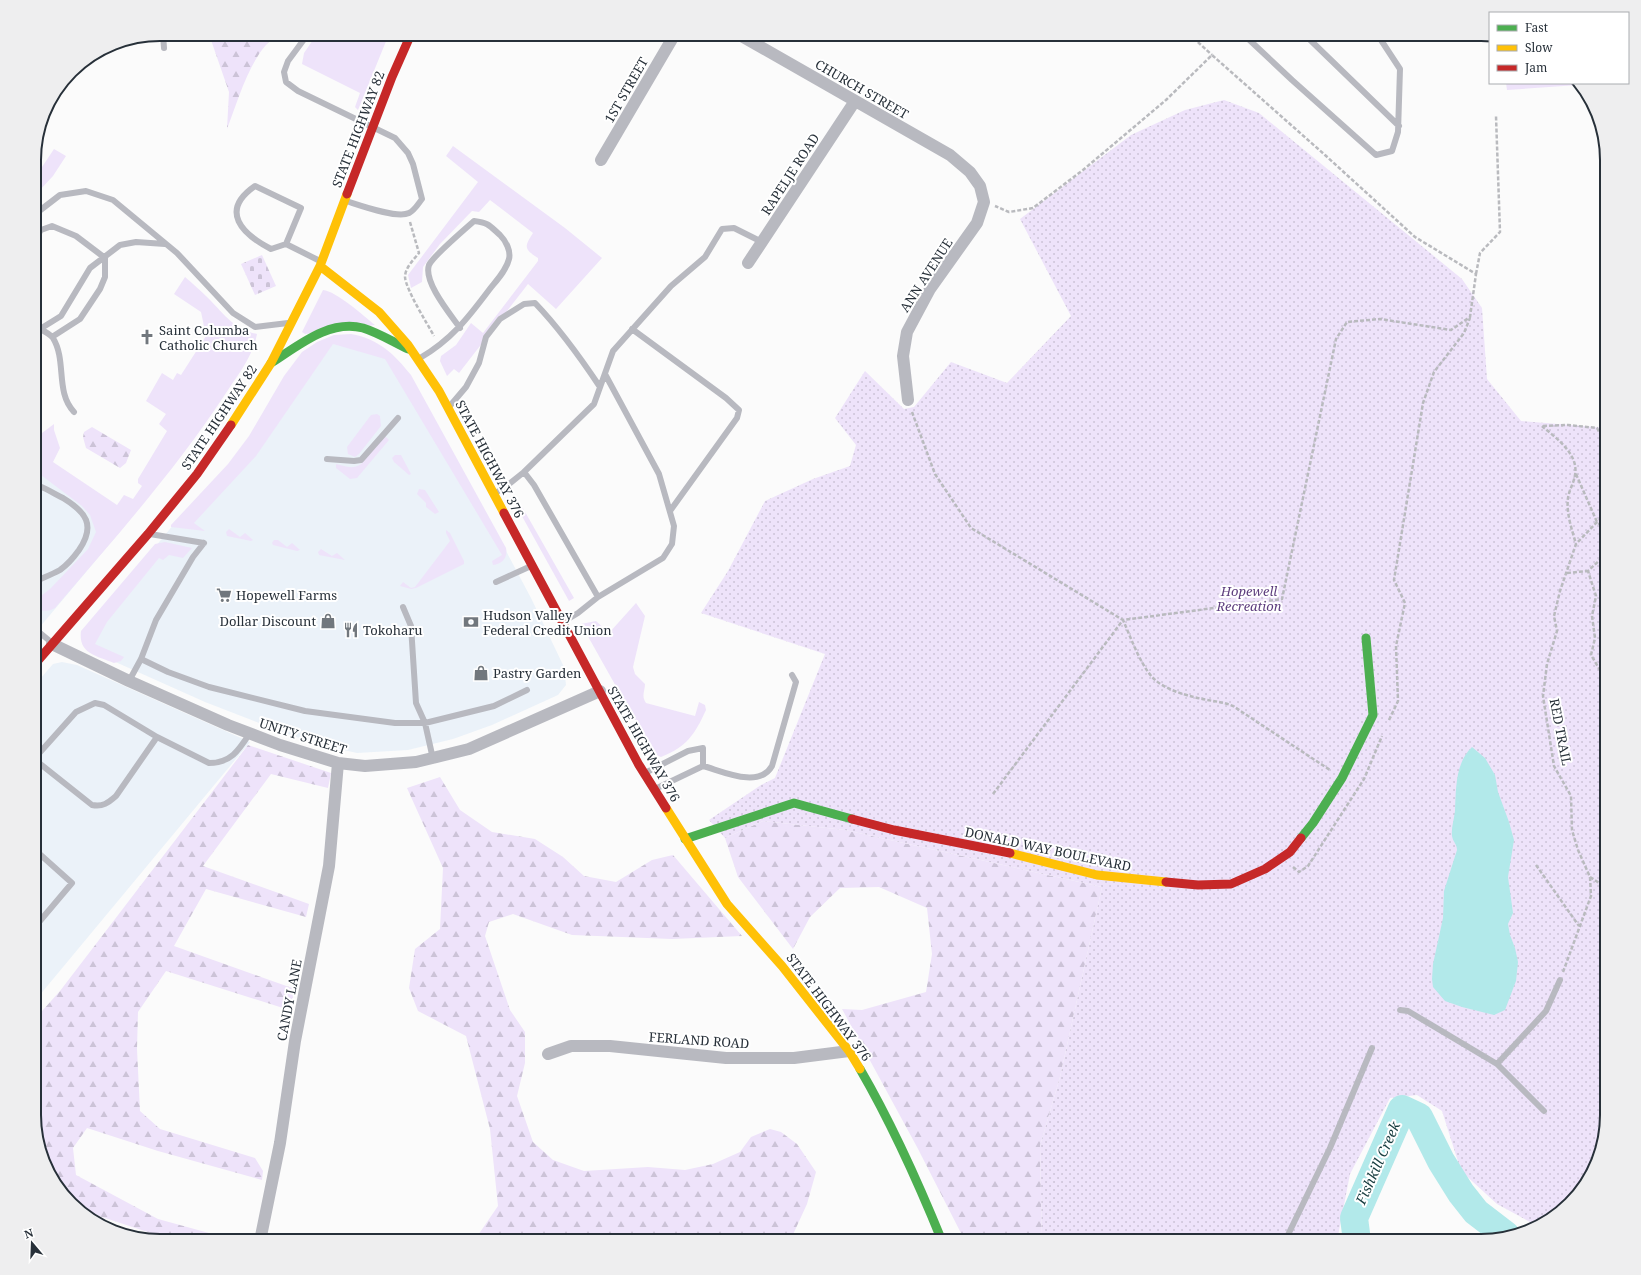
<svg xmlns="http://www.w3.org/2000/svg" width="1641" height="1275" viewBox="0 0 1641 1275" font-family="'Noto Serif',serif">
  <defs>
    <pattern id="forest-firs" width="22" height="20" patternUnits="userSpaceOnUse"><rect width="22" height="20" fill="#eee3fa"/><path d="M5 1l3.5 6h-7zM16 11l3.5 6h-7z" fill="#ccc3d7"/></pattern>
    <pattern id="cemetery-stones" width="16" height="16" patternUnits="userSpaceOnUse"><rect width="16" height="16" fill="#eee3fa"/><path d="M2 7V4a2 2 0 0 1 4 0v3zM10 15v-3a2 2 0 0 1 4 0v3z" fill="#ccc3d7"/></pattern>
    <pattern id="park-dots" width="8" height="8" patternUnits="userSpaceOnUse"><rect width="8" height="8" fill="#eee3fa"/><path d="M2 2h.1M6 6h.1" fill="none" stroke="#ccc3d7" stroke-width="1.8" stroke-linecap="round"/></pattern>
  </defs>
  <rect width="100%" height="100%" fill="#fbfbfb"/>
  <path fill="#ebf2f9" d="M329 339 384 351 496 532 531 598 564 667 566 685 558 695 492 725 453 739 408 750 357 753 321 745 290 735 205 702 111 660 87 645 141 564 174 524 236 460Z
    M34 459 128 522 34 634Z
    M62 662 77 665 250 742 34 1002V686L53 664Z"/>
  <path fill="#eee3fa" d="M317 34H389L358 110 355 107 360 93 302 64 304 53Z
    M1506 83H1576L1578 85 1507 90Z
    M453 146 565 228 602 258 556 309 528 284 459 373 454 369 447 376 440 361 441 356 456 345 471 323 483 333 538 261V258C524 249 524 247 533 233L490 200 479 212 472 211 440 244 423 267 422 282 411 288 408 275 478 182 446 156Z
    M54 149 66 156 53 176 39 191 34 188V175L36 176Z
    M185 277C192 283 199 289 206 296 223 312 232 329 257 334 253 357 236 377 224 396 174 472 114 539 55 608 48 612 42 611 34 609V604L41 596 50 589 88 549 96 532 90 515 82 506 37 472H34V439L54 424V430L60 448 53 462 117 505 124 495 133 499 142 486 138 483V479L167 431 159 424 166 414 146 401 162 373 173 380 177 373 181 375 206 336 201 312 174 294Z
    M323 290C336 291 364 316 375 325L305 334 302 332Z
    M351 334C379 339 394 354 411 375L506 548C508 557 503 564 493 565L492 561 502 555 385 359 333 344 256 456 194 523 205 531 171 527V525L228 464 249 436 284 376 302 352 317 342 334 335Z
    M377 414 380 416 381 426 359 454 355 457 348 454 347 447 371 415Z
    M383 437H386L389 440 357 478 350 479 336 468V464C345 466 352 470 361 464Z
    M395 455H401L411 474 409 475 394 462 392 458Z
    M419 489 425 490 439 512 435 514 426 507V503L417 494Z
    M516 496 574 598 569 601 513 500Z
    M229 529 240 537 245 533 253 540 251 541 227 536 226 532Z
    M446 530 450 533 464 561V564L416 588 411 589 400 586 403 582 411 588 415 587 450 541 446 533Z
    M274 540H278L287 547 292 543 300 550 297 551 273 545 272 543Z
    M165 542 192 548 183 558 169 555 163 560 159 558 107 622 95 644 124 657 121 661 114 663C97 656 78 654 81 631L155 544Z
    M321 549 332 556 337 553 345 560 319 555 318 552Z
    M636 603 645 616 633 667 635 674 645 684C645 691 641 696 646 703L695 716 699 702 705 705 706 710C695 734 687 747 661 757L654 754 581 624 596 621 609 633Z"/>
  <path fill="url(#forest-firs)" d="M207 34H279C252 49 238 101 227 129L229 92 211 40Z
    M92 427 131 450 126 463 120 468 86 448 83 437 84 432Z
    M248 745 331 773 328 788 271 774 203 866 309 904 306 917 206 889 174 946 292 988 293 998 283 1008 166 971 138 1012 137 1049 140 1111 160 1129 255 1158 263 1171 262 1180 158 1151 87 1128 73 1148 76 1175 158 1219 238 1241H175L99 1216 74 1203 47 1171 34 1123V1020L60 991Z
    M440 777 460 810 492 832 535 839 563 857 584 876 616 882 652 860 673 855 742 936 672 939 572 935 513 914 489 922 485 936 510 1010 525 1032V1063L517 1096 533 1142 553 1160 584 1171 648 1167 685 1170 713 1164 740 1152 751 1137 770 1129 781 1132 797 1144 816 1172 807 1204 790 1241H474L498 1206 490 1129 466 1036 418 1011 409 988 415 949 440 929 443 868 407 788Z
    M763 821 845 830 1102 887 1060 1077 1040 1146 1042 1241H965L917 1147 842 1009 862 1010 926 992 932 954 927 908 879 887 840 888 810 917 793 949 738 877 725 838Z"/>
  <path fill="url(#cemetery-stones)" d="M262 255 276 286 255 295 241 264Z"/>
  <path fill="url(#park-dots)" d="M1224 100 1259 113 1462 279 1482 308 1487 379 1521 421 1607 428V1115L1600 1156 1581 1192 1543 1223 1530 1222 1497 1204 1461 1171 1442 1111 1417 1095 1390 1098 1350 1174 1337 1241H1042L1040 1146 1060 1077 1102 887 845 830 763 821 725 838 709 820 761 785 775 778 825 654 701 613 728 571 765 501 813 479 850 466 856 445 835 418 865 371 904 409 914 407 951 362 1007 383 1071 316 1020 219 1131 135 1185 110Z"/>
  <path fill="#b2e9ea" d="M1472 747 1485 758 1495 775 1498 792 1509 822 1514 840 1508 877 1513 913 1508 924 1510 935 1515 948 1518 962 1516 981 1505 1010 1494 1015 1462 1007 1445 1001 1433 987 1432 979 1433 964 1443 918 1444 891 1457 850C1457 844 1453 842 1452 836 1451 828 1454 820 1455 811 1456 790 1455 763 1472 747Z"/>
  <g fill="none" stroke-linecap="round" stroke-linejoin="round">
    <path stroke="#b2e9ea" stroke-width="28" d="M1357 1241 1354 1218 1402 1109 1419 1117 1441 1161 1461 1193 1476 1212 1506 1235"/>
    <path stroke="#b9babe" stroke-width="2.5" stroke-dasharray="4 2" stroke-linecap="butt" d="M1189 34 1212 55
      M410 222 419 253C414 259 405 268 405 277 406 290 427 323 434 336
      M1476 274 1480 253 1500 232 1496 116
      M912 412 935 474 971 528 1123 620 1282 599 1336 339 1347 322 1380 319 1451 330 1470 317 1476 274 1415 237 1325 155 1212 55 1166 100 1083 170 1033 208 1009 212 995 206
      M1542 426C1556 438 1579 454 1575 475 1574 483 1569 490 1568 498 1566 513 1572 530 1576 544
      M1543 426 1568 425 1597 428 1607 446
      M1576 474 1597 522 1607 531
      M1607 547 1604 556 1588 571 1596 596 1592 616 1595 638 1591 655 1600 670 1601 682 1607 700
      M34 551 35 550
      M1567 573 1588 571
      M1389 720 1398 701 1396 646 1405 603 1394 580 1423 403 1434 372 1464 333 1470 318
      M993 794 1123 620C1131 638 1140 664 1153 678 1163 688 1181 694 1194 697 1208 701 1221 701 1233 706L1330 770
      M1536 865 1579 926
      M1293 867 1299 872 1308 866 1364 779 1382 736
      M1590 877 1607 888
      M1563 972 1591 896 1590 877 1578 850 1572 830 1571 796 1554 766 1543 696 1547 664 1557 631 1554 616 1560 591 1576 544 1597 522 1607 515"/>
    <path stroke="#b8b9c0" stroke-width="6" d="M163 34 164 48
      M308 34 288 61 284 72 286 82 298 91 395 138 408 153 413 164 422 199C418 204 415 210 409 213 397 219 359 205 346 201
      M1243 34 1292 80 1376 155 1392 151 1398 132 1400 69 1377 34
      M1304 34 1399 126
      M34 215 60 195 86 191 113 200 177 253 233 313 255 327 288 323
      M34 240 41 230 52 226 76 236 105 258
      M286 244 271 249C242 234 219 211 255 186L301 208 286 244 320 261
      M632 329 726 398 739 410 737 418 670 511
      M52 337 80 319 100 289 105 277V258
      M420 358C451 340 468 318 489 290 496 281 506 271 509 259 511 251 506 241 500 235 489 225 489 223 474 221 465 229 433 256 429 265 423 282 451 315 460 328
      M449 407 466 387 479 363 486 337 500 319 524 304 535 303C560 329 580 357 600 387
      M74 412C55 392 67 361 53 338 50 334 44 331 40 329L61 316 90 268 120 245 136 242 165 244
      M327 459 354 461 361 460 398 418
      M34 491 39 486C47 489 55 494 63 498 86 512 96 525 79 550 74 557 67 565 60 570 53 574 45 577 38 580
      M495 493 504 488 524 472
      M150 534 204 543
      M496 582 531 566
      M598 597 663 558 672 544 674 526 659 474 605 374
      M403 607 411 626 416 703 425 723 433 759
      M563 622 578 613 598 597 534 485 524 472 594 404 613 351 671 286 705 257 722 229 734 228 762 242
      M34 628 51 642
      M141 659 168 672 209 687 305 711 395 723H425L494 706 527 690
      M129 681 141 659 156 620 193 557 204 543
      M34 759 92 805C103 807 108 803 116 796L157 737 209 763C231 763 239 750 250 733
      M34 759 76 712 95 703 104 705 157 737
      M703 766C722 771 759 789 772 766L796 682 792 675
      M645 773 688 751 703 748V766L655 789
      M34 849 72 883 34 928
      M1400 1010 1408 1011 1497 1064 1544 1111
      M1497 1064 1546 1011 1560 980
      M1285 1241 1330 1148 1372 1048"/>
    <path stroke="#b8b9c0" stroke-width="12" d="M738 34 950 155 970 172 980 186 984 202 977 223 930 289 907 332 903 356 908 400
      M601 160 675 34
      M748 263 855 101
      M52 644 129 681 228 725 280 745 338 763 365 766 416 762 469 749 600 691
      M548 1054 571 1046H610L726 1058H794L849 1051
      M260 1241 280 1143 295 1041 329 866 338 763"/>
    <path stroke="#4caf50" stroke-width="9" d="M271 363C298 346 329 319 363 328 379 333 393 342 408 349
      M1301 838 1313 823 1342 778 1373 715 1366 638
      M685 839 794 803 852 819
      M860 1069C892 1124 918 1182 942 1241"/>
    <path stroke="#ffc107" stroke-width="9" d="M320 266 379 312 408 345 439 391 504 513
      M231 425 271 363 320 266 347 194
      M666 808 727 904 782 966 849 1051 860 1069
      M1010 853 1097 875 1166 882"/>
    <path stroke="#c62828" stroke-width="9" d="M347 194 392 77 411 34
      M504 513 639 765 666 808
      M34 665 148 534 197 474 231 425
      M852 819 894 830 1010 853
      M1166 882 1198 885 1231 884 1265 869 1290 852 1301 838"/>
  </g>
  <defs>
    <g id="church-bare" transform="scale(1.2)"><path d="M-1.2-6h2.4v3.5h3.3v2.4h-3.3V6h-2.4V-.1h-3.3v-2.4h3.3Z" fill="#71777d" stroke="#fff" stroke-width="2.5" paint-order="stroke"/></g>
    <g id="supermarket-bare" transform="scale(1.2)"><path d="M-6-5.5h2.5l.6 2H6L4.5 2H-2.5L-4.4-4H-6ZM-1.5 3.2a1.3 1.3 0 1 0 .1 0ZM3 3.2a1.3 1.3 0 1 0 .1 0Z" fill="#71777d" stroke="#fff" stroke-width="2.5" paint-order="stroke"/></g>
    <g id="shop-bare" transform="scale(1.2)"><path d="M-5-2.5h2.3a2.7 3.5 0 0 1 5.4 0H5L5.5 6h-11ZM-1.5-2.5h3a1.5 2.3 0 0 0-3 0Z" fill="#71777d" stroke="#fff" stroke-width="2.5" paint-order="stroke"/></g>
    <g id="bank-bare" transform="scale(1.2)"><path d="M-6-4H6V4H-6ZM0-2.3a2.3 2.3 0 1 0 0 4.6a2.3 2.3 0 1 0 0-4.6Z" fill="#71777d" stroke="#fff" stroke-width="2.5" paint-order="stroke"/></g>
    <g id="restaurant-bare" transform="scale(1.2)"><path d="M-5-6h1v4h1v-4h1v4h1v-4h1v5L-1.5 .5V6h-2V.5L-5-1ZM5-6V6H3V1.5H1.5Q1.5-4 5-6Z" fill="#71777d" stroke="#fff" stroke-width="2.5" paint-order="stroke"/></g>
  </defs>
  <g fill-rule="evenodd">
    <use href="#church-bare" x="147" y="337"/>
    <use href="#supermarket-bare" x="224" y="595"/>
    <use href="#shop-bare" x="328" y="621"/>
    <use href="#bank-bare" x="471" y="622"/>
    <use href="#restaurant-bare" x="351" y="630"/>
    <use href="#shop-bare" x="481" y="673"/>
  </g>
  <g text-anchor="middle" stroke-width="4" stroke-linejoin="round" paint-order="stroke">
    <g font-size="13" fill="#273039" stroke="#fff">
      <text transform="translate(862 89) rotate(30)" y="5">CHURCH STREET</text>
      <text transform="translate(626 90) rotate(-60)" y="5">1ST STREET</text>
      <text transform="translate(358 129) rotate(-69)" y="5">STATE HIGHWAY 82</text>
      <text transform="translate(790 174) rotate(-57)" y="5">RAPELJE ROAD</text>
      <text transform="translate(926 275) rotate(-57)" y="5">ANN AVENUE</text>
      <text transform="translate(219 417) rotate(-56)" y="5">STATE HIGHWAY 82</text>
      <text transform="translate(490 459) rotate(62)" y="5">STATE HIGHWAY 376</text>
      <text transform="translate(1561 732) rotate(79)" y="5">RED TRAIL</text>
      <text transform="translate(303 736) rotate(18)" y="5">UNITY STREET</text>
      <text transform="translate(644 744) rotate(60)" y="5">STATE HIGHWAY 376</text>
      <text transform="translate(1048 849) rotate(12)" y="5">DONALD WAY BOULEVARD</text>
      <text transform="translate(289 1000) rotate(-79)" y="5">CANDY LANE</text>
      <text transform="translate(829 1007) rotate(53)" y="5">STATE HIGHWAY 376</text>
      <text transform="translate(699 1040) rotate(4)" y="5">FERLAND ROAD</text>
    </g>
    <g font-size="13" fill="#273039" stroke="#fff" text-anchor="start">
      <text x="159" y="335">Saint Columba<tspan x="159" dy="15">Catholic Church</tspan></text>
      <text x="236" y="600">Hopewell Farms</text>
      <text x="483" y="620">Hudson Valley<tspan x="483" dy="15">Federal Credit Union</tspan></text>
      <text x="316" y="626" text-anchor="end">Dollar Discount</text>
      <text x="363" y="635">Tokoharu</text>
      <text x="493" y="678">Pastry Garden</text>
    </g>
    <g font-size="13" font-style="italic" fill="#5d3d7d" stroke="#fff">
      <text x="1249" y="596">Hopewell<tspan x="1249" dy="15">Recreation</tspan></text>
    </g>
    <g font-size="14" font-style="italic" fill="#173d3f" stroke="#fff">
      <text transform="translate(1378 1163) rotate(-66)" y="5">Fishkill Creek</text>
    </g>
  </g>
  <path d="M0 0H1641V1275H0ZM160 41H1481A119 119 0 0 1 1600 160V1115A119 119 0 0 1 1481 1234H160A119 119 0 0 1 41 1115V160A119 119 0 0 1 160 41Z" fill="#eeeeef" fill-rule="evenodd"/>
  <path fill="none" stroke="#273039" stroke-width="2" d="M160 41H1481A119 119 0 0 1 1600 160V1115A119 119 0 0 1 1481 1234H160A119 119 0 0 1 41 1115V160A119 119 0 0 1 160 41Z"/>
  <rect x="1489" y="12" width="140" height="72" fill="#ffffff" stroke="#a9acb0"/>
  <rect x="1497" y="25" width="20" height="6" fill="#4caf50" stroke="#a9acb0"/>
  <text x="1525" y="32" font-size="12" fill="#273039">Fast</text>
  <rect x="1497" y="45" width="20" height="6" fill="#ffc107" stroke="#a9acb0"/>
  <text x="1525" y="52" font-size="12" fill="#273039">Slow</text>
  <rect x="1497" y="65" width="20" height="6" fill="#c62828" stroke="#a9acb0"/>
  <text x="1525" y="72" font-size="12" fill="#273039">Jam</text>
  <g transform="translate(32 1243) rotate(341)" stroke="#ffffff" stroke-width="3" paint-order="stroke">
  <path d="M0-3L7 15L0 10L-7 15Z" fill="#273039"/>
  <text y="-6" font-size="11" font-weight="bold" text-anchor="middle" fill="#273039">N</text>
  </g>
</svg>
